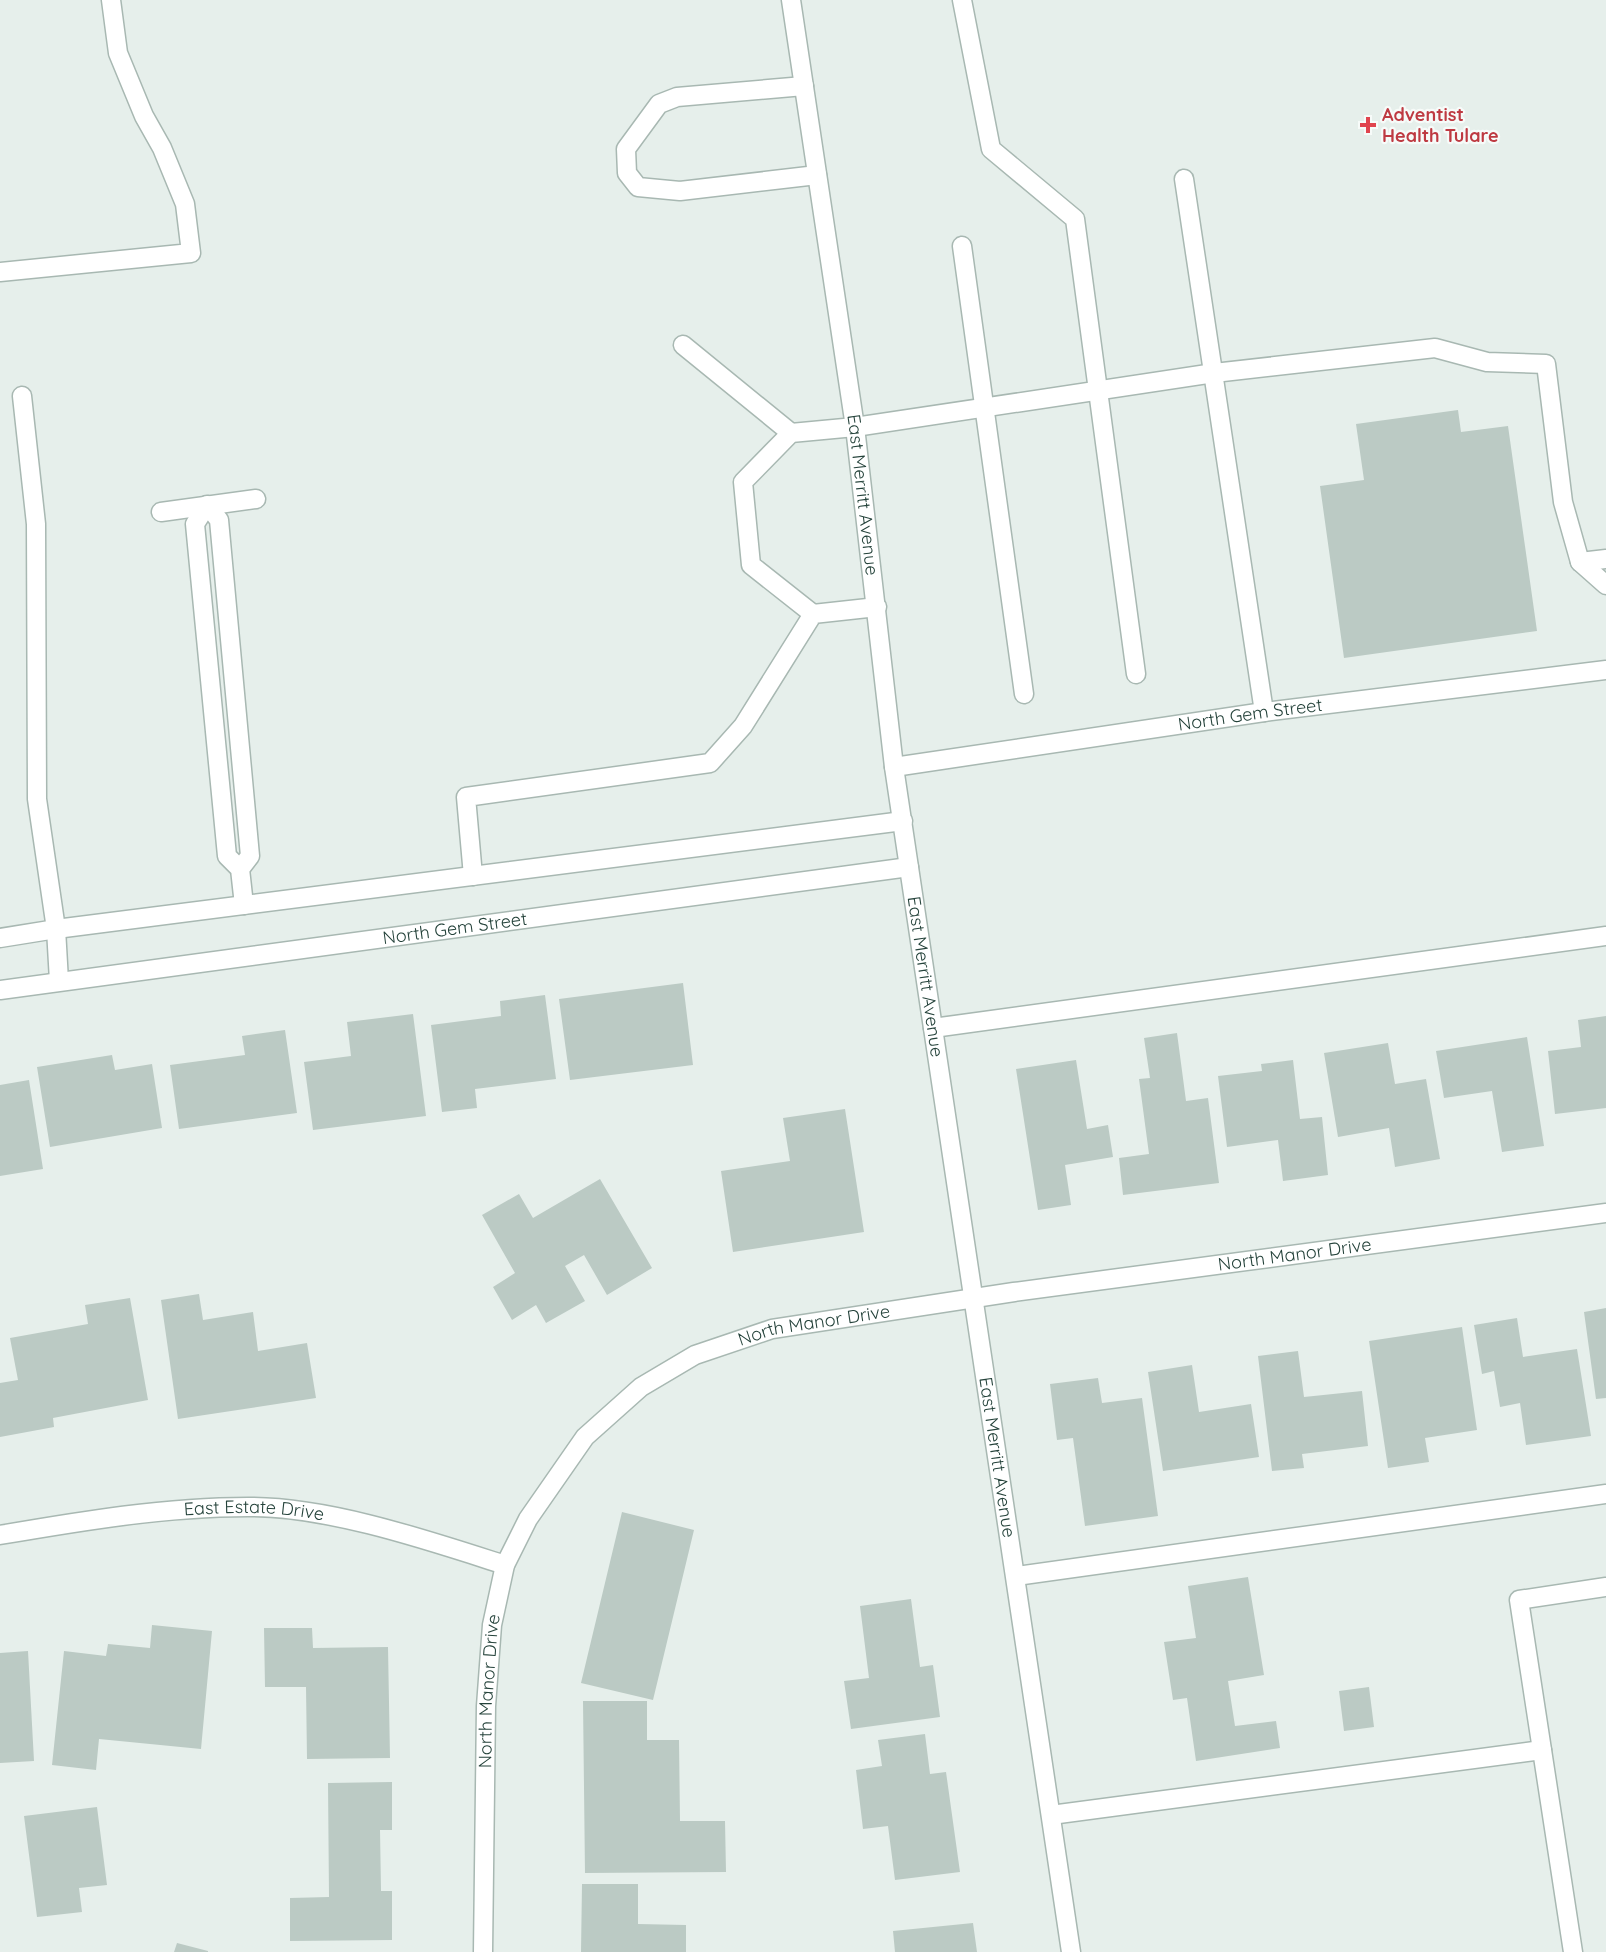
<svg xmlns="http://www.w3.org/2000/svg" width="1606" height="1952" viewBox="0 0 1606 1952" font-family="Quicksand,sans-serif">
  <rect width="100%" height="100%" fill="#e6efeb"/>
  <path fill="#bbcac4" d="M1458 410 1461 432 1508 426 1537 631 1344 658 1320 486 1364 480 1356 424Z
    M683 983 693 1065 570 1080 559 999Z
    M545 995 556 1079 475 1089 477 1108 442 1112 431 1025 501 1016 500 1001Z
    M413 1014 426 1116 313 1130 304 1062 351 1056 347 1022Z
    M1606 1016V1108L1555 1114 1548 1051 1581 1047 1578 1020Z
    M285 1030 297 1113 179 1129 170 1065 245 1055 242 1036Z
    M1177 1033 1186 1101 1208 1098 1219 1183 1123 1195 1119 1158 1149 1154 1139 1079 1150 1078 1144 1038Z
    M1527 1037 1544 1146 1502 1152 1492 1091 1444 1098 1436 1051Z
    M1388 1043 1395 1084 1426 1079 1440 1159 1395 1167 1389 1128 1338 1137 1324 1053Z
    M112 1055 115 1070 152 1064 162 1128 50 1147 37 1067Z
    M1076 1060 1087 1129 1108 1125 1113 1157 1065 1165 1071 1205 1038 1210 1016 1069Z
    M1293 1060 1300 1119 1322 1117 1328 1175 1283 1181 1278 1140 1227 1147 1218 1076 1262 1071 1261 1064Z
    M29 1080 43 1169 0 1176V1085Z
    M845 1109 864 1232 733 1252 721 1171 790 1161 783 1118Z
    M600 1179 652 1268 607 1295 584 1255 565 1266 585 1301 546 1323 536 1305 512 1320 493 1287 515 1273 482 1215 519 1194 533 1218Z
    M199 1294 203 1320 253 1312 258 1351 307 1343 316 1398 178 1419 161 1300Z
    M130 1298 148 1400 53 1418 54 1427 0 1437V1383L18 1380 10 1338 88 1324 85 1305Z
    M1606 1308V1398L1596 1399 1584 1312Z
    M1517 1318 1523 1357 1577 1349 1591 1436 1526 1445 1520 1403 1500 1407 1494 1371 1482 1374 1474 1325Z
    M1462 1327 1477 1430 1425 1438 1429 1462 1388 1468 1369 1341Z
    M1298 1351 1304 1397 1362 1391 1368 1446 1302 1454 1304 1468 1272 1471 1258 1356Z
    M1192 1365 1199 1412 1251 1404 1259 1457 1163 1471 1148 1372Z
    M1098 1378 1102 1403 1142 1398 1158 1516 1085 1526 1073 1438 1057 1440 1050 1384Z
    M622 1512 694 1530 653 1700 581 1683Z
    M1248 1577 1264 1675 1228 1681 1235 1726 1276 1721 1280 1748 1196 1761 1187 1698 1173 1700 1164 1642 1196 1638 1188 1586Z
    M911 1599 920 1667 933 1665 940 1717 851 1729 844 1681 869 1678 860 1606Z
    M152 1625 212 1631 201 1749 99 1739 96 1770 52 1765 64 1651 106 1656 108 1644 150 1648Z
    M264 1628H312L313 1648 388 1647 390 1758 307 1759 306 1687H265Z
    M28 1651 34 1761 0 1763V1653Z
    M1369 1687 1374 1727 1344 1731 1339 1691Z
    M583 1701H647V1740H679L680 1821H725L726 1872 585 1873Z
    M925 1734 930 1774 946 1772 960 1872 895 1880 888 1826 863 1829 856 1770 882 1766 878 1740Z
    M392 1782V1830H380L381 1891H392V1940L290 1941V1898L329 1897 328 1783Z
    M97 1807 107 1885 79 1888 82 1912 37 1917 24 1816Z
    M582 1884H638V1924L686 1925V1952H581Z
    M973 1923 977 1952H895L893 1931Z
    M177 1943 208 1951V1952H174Z"/>
  <g fill="none" stroke-linecap="round" stroke-linejoin="round">
    <g stroke="#a8b8b2" stroke-width="21">
      <g id="minor">
        <path id="s1" d="M791 0 855 427 894 767 1071 1952"/>
        <path d="M962 0 991 149 1075 219 1136 674"/>
        <path d="M804 86 677 97 659 104 626 149 627 173 638 187 680 191 817 175"/>
        <path d="M1184 179 1264 712"/>
        <path d="M962 246 1024 694"/>
        <path d="M0 272 191 253 185 204 162 148 144 116 118 53 111 0"/>
        <path d="M683 345 791 433"/>
        <path d="M22 396 36 524 37 799 56 929 59 981"/>
        <path d="M161 512 256 499"/>
        <path d="M1580 562 1606 559"/>
        <path d="M813 614 751 565 743 482 791 433 855 427 1214 373 1435 348 1487 362 1546 364 1563 502 1580 562 1606 585"/>
        <path id="s2" d="M894 767 1264 712 1606 670"/>
        <path d="M240 869 250 856 219 520 207 505 195 524 227 856 240 869 244 905"/>
        <path d="M473 876 466 797 710 763 743 726 813 614 877 607"/>
        <path d="M0 938 56 929 903 821"/>
        <path id="s3" d="M0 990 909 867"/>
        <path d="M933 1028 1606 936"/>
        <path id="s4" d="M0 1535C82 1521 165 1507 248 1507 327 1506 430 1541 505 1565"/>
        <path d="M1016 1576 1606 1494"/>
        <path d="M1051 1815 1542 1750"/>
        <path id="s5" d="M483 1952 486 1706 492 1625 505 1565 528 1519 585 1437 641 1387 695 1355 772 1329 1014 1292 1606 1213"/>
        <path d="M1573 1952 1519 1600 1606 1587"/>
      </g>
    </g>
    <use href="#minor" stroke="#fff" stroke-width="18"/>
  </g>
  <path fill="#e0444e" stroke="#f7fbf9" stroke-width="2" d="M1365 116h6v6h6v6h-6v6h-6v-6h-6v-6h6z"/>
  <g text-anchor="middle" stroke-width="4.5" stroke-linejoin="round" paint-order="stroke">
    <g font-size="18" font-weight="bold" fill="#be3a42" stroke="#f7fbf9" text-anchor="start">
      <text x="1382" y="121">Adventist<tspan x="1382" dy="21">Health Tulare</tspan></text>
    </g>
    <g font-size="18" fill="#24423a" stroke="#f7fbf9">
      <text dy="6" stroke="none"><textPath href="#s1" startOffset="500">East Merritt Avenue</textPath></text>
      <text dy="6" stroke="none"><textPath href="#s2" startOffset="360">North Gem Street</textPath></text>
      <text dy="6" stroke="none"><textPath href="#s3" startOffset="459">North Gem Street</textPath></text>
      <text dy="6" stroke="none"><textPath href="#s1" startOffset="986">East Merritt Avenue</textPath></text>
      <text dy="6" stroke="none"><textPath href="#s5" startOffset="1287">North Manor Drive</textPath></text>
      <text dy="6" stroke="none"><textPath href="#s5" startOffset="801">North Manor Drive</textPath></text>
      <text dy="6" stroke="none"><textPath href="#s1" startOffset="1472">East Merritt Avenue</textPath></text>
      <text dy="6" stroke="none"><textPath href="#s4" startOffset="256">East Estate Drive</textPath></text>
      <text dy="6" stroke="none"><textPath href="#s5" startOffset="261">North Manor Drive</textPath></text>
    </g>
  </g>
</svg>
